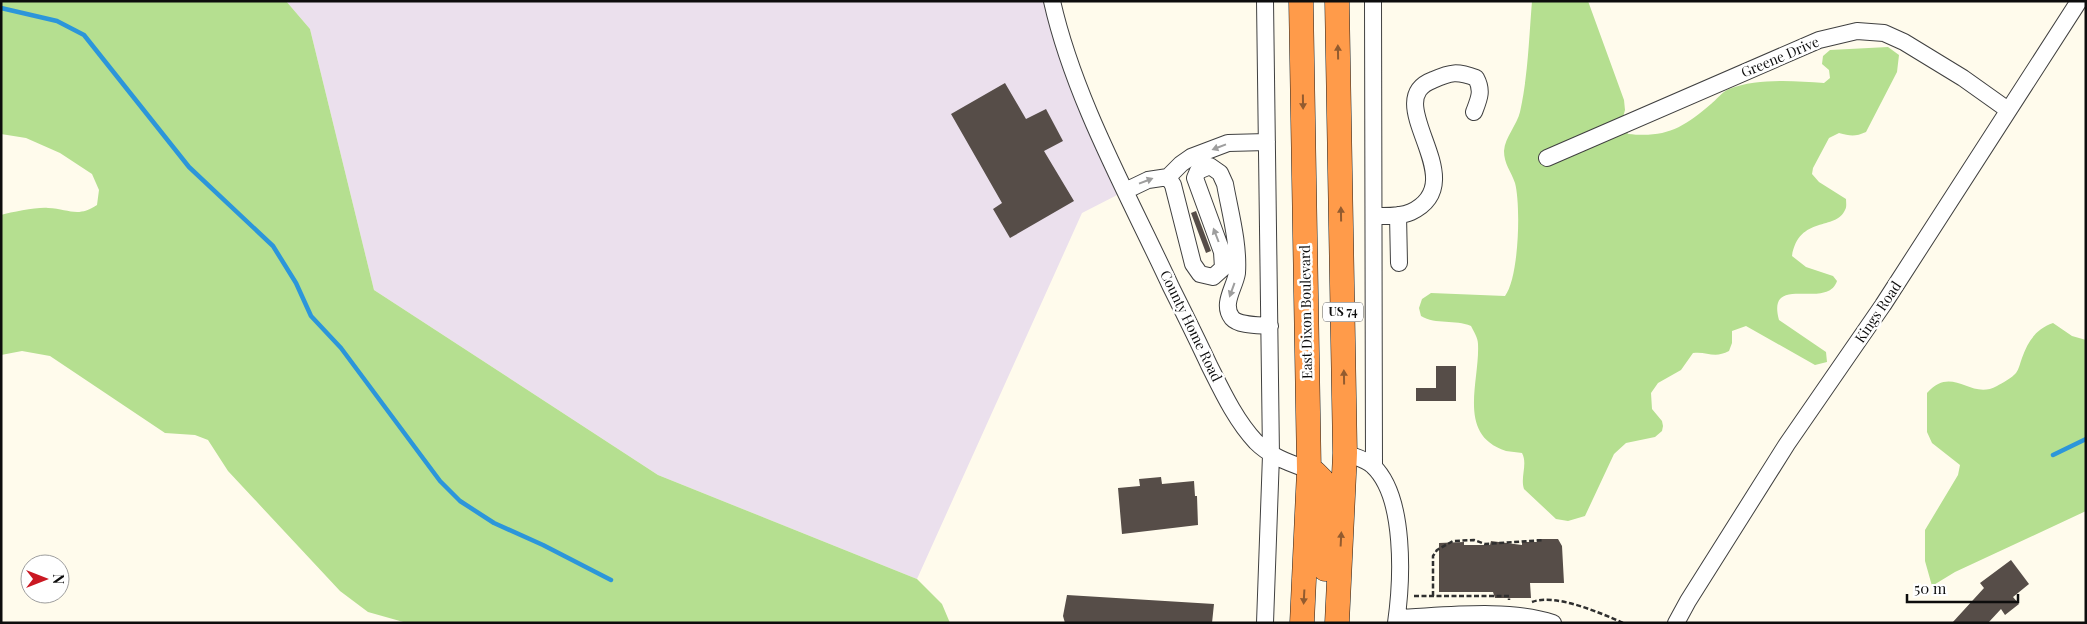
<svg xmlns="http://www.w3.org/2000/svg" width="2087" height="624" viewBox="0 0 2087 624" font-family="'Playfair Display',serif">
  <rect width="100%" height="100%" fill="#fffbec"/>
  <path fill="#ebe0ed" d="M286 1H1052L1125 191 1082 213 917 579 658 475 374 290 310 29Z"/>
  <path fill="#b5df90" d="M1 1H286L310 29 374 290 658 475 917 579 942 604 950 623H407L368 612 340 591 228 471 208 440 195 435 165 433 50 356 22 351 1 355V215C13 212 37 207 48 208 69 209 78 218 97 205L99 190 92 174 60 153 26 138 1 134Z
    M1532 1H1588L1624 100 1625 110 1622 121 1628 134C1666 138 1683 128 1711 104 1716 100 1722 92 1729 89 1758 78 1794 81 1824 83L1830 78 1829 70 1822 64 1823 56 1830 50 1888 47 1899 55 1897 72 1866 132C1855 137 1850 136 1839 133L1829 138 1813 168 1812 174 1819 182 1846 199C1846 202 1847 207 1845 210 1836 231 1799 215 1792 256L1806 267 1833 276 1837 281C1827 311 1766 272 1779 320L1826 352 1827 362 1815 365 1746 326 1732 331V343L1729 351C1714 359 1707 351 1693 353L1681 370 1658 383 1651 393 1652 409 1662 421 1663 426 1662 431 1655 437 1626 443 1614 454 1585 516 1568 521 1556 519 1524 489C1520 477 1528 464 1522 453 1517 452 1511 452 1506 451 1456 435 1480 382 1478 344 1478 338 1474 332 1471 326 1455 319 1436 325 1421 316L1419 308 1422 299 1431 293 1505 296C1519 278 1521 205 1515 183 1511 171 1504 164 1504 151 1505 137 1517 125 1520 112 1528 76 1529 38 1532 1Z
    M2053 323 2072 336 2086 340V511L1955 572 1932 586 1925 561V530L1958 475 1960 465 1932 443 1927 432V393C1953 364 1970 401 1997 386 2002 383 2012 378 2016 373 2019 369 2020 363 2022 358 2028 341 2036 329 2053 323Z"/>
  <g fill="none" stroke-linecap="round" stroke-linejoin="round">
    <path stroke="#2c96da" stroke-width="4.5" d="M1 8 57 21 84 35 189 167 273 246 296 283 311 316 341 348 440 481 460 501 494 523 543 545 611 580
      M2053 455 2086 439"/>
  </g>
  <path fill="#564d48" d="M1005 83 1026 119 1046 109 1063 141 1044 151 1074 201 1010 238 993 209 1002 203 951 114Z
    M1196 211 1211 251 1206 253 1191 213Z
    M1436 366H1456V401H1416V388H1436Z
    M1161 477 1162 484 1194 481 1195 496H1197L1198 525 1122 534 1118 488 1140 486 1139 479Z
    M1537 539H1558L1562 546 1564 583H1530L1531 598H1495L1493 592H1439V543L1464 542V545H1490L1491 541 1522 545V542H1537Z
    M2011 560 2029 584 2013 597 2019 604 2005 615 2001 609 1988 623H1952L1984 588 1980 583Z
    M1067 595 1214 604 1212 623H1065L1063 616Z"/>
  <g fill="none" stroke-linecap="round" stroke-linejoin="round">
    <g stroke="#404040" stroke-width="18">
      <path id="minor" d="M1052 1C1074 99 1129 196 1171 287 1184 313 1197 339 1209 365 1222 391 1236 421 1256 442 1271 457 1290 463 1309 470
        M1373 1 1374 467
        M1547 158 1819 40 1857 31 1884 33 1904 42 1963 78 2008 110
        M1168 177 1173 185 1193 264 1200 274 1213 277 1223 268 1222 252 1195 178 1198 171 1210 166 1220 173 1225 184C1230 212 1239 244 1237 273 1235 287 1221 304 1232 318 1239 326 1260 325 1270 326
        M1125 191 1148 180 1168 177 1181 164 1191 157 1228 143 1267 142
        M1398 215 1399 263
        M1374 216C1386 216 1400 217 1411 212 1476 181 1377 101 1433 80 1451 72 1457 71 1476 78 1483 91 1479 99 1474 112
        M1345 453C1355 457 1366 459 1373 466 1406 497 1402 581 1396 623
        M1397 618C1445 616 1508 608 1553 623
        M1265 623 1271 455 1265 1
        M1676 623 1688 601 1787 444 1883 305 2079 1"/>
    </g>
    <g stroke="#1e1e1e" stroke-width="25">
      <path id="highway" d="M1301 1 1309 470 1302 623
        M1337 1 1345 453 1337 623
        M1315 473 1322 480 1325 491V569"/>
    </g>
    <path stroke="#2f2f2f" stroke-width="2.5" stroke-dasharray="5 2.5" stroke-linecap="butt" d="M1414 596H1509V600
      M1433 596V556L1437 550 1453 541 1474 540 1485 544 1544 540
      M1532 602C1555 593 1601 613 1623 623"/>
    <use href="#minor" stroke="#fff" stroke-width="16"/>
    <use href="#highway" stroke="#ff9b4a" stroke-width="24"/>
  </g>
  <defs><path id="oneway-solid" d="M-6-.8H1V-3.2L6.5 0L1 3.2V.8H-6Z" transform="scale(1.25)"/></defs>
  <g fill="#925b2f">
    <use href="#oneway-solid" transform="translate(1338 52) rotate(-91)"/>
    <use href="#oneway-solid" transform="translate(1303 102) rotate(89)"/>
    <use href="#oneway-solid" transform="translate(1341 214) rotate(-91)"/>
    <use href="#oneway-solid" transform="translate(1344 377) rotate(-91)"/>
    <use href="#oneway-solid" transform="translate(1341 539) rotate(-87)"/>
    <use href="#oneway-solid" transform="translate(1304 597) rotate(93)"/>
  </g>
  <g fill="#9e9e9e">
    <use href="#oneway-solid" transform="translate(1219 147) rotate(159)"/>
    <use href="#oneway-solid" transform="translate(1146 181) rotate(-21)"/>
    <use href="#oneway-solid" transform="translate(1216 235) rotate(-111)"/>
    <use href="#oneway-solid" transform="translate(1232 290) rotate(110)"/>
  </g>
  <g text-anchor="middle" stroke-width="5" stroke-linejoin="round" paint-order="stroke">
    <rect fill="#fff" stroke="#565656" stroke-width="1" x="1323" y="302.5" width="40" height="19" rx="4"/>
    <g font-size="12" font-weight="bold" fill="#0d0d0d">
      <text x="1343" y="316">US 74</text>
    </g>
    <g font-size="14" fill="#0d0d0d" stroke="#fff">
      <text transform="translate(1780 57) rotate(-23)" y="5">Greene Drive</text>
      <text transform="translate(1306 312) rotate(-91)" y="5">East Dixon Boulevard</text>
      <text transform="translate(1878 312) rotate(-56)" y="5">Kings Road</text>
      <text transform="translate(1191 326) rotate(64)" y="5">County Home Road</text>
    </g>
  </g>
  <rect width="2087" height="624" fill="none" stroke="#0d0d0d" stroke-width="5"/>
  <g transform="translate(45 579) rotate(90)"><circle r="24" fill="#ffffff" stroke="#9e9e9e"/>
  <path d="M0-4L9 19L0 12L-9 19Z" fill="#ca1822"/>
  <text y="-8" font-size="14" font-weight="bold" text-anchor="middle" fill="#0d0d0d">N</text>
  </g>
  <path d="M1907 594v8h111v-8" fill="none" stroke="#0d0d0d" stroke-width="2.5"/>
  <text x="1914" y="594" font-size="15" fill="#0d0d0d" stroke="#ffffff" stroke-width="4" paint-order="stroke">50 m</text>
</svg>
